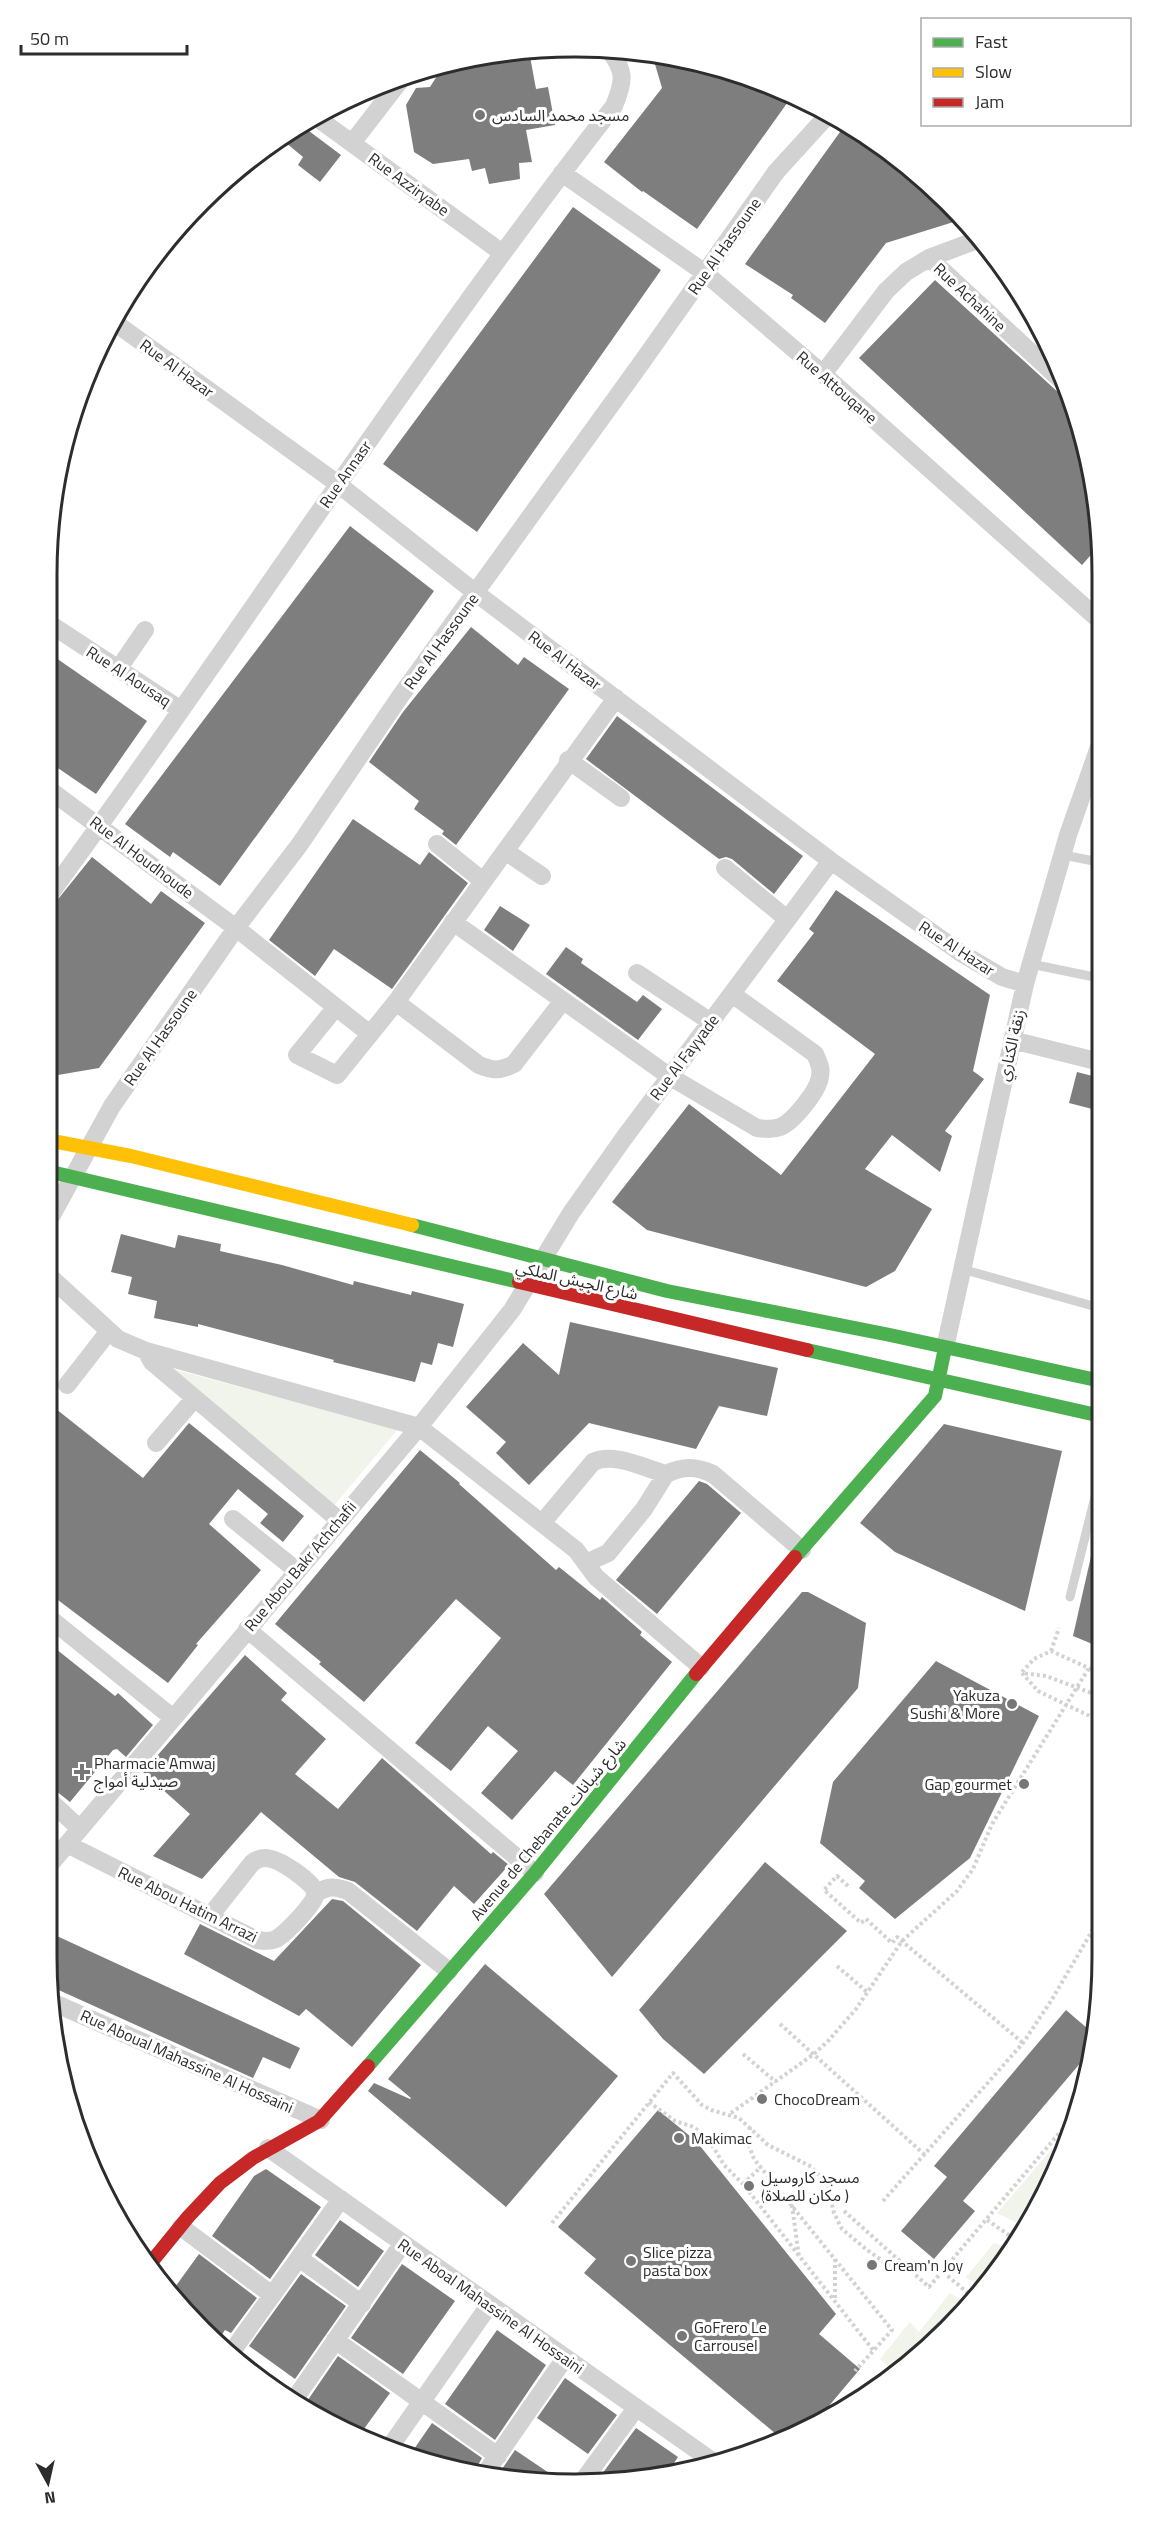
<svg xmlns="http://www.w3.org/2000/svg" width="1149" height="2531" viewBox="0 0 1149 2531" font-family="'Titillium Web','Noto Sans Arabic',sans-serif">
  <rect width="100%" height="100%" fill="#fff"/>
  <path fill="#f0f4eb" d="M161 1366 398 1429 332 1508Z
    M1070 2134 1062 2158 1021 2225 997 2213 1064 2135Z
    M994 2243 1007 2247 981 2289 966 2277Z
    M950 2293 969 2307 892 2370 880 2359 910 2322 919 2332Z"/>
  <path fill="#7e7e7e" d="M529 51 536 89 548 87 555 125 526 130 532 162 519 163 520 179 489 184 485 168 472 171 469 159 433 164 414 152 406 105 416 88 430 87 444 65 493 55Z
    M652 54 677 57 776 87 789 94 790 99 697 229 643 191 642 192 604 162 662 88Z
    M301 125 341 155 320 182 298 165 303 157 279 137Z
    M850 129 896 155 960 220 886 243 825 323 791 298 793 295 745 264 840 132Z
    M573 207 661 270 477 532 383 464Z
    M935 280 1071 404 1098 506V547L1082 565 859 358Z
    M350 526 434 591 220 886 173 852 170 857 125 824Z
    M471 627 518 665 524 657 569 689 456 845 442 834 444 831 414 809 419 801 369 762 403 712Z
    M46 651 147 721 96 794 46 760Z
    M617 716 803 856 774 894 732 859 726 857 719 859 586 759Z
    M353 819 420 865 429 852 468 883 392 989 334 949 315 976 269 940Z
    M92 857 151 904 161 891 205 923 99 1068 46 1077V914Z
    M836 890 990 995 973 1071 984 1079 945 1131 952 1136 940 1172 892 1135 865 1169 932 1209 895 1271 866 1287 647 1230 612 1202 689 1104 781 1175 875 1054 777 981 814 933 809 929Z
    M500 906 530 925 513 951 484 930Z
    M566 947 583 959 581 963 637 1002 643 995 662 1009 638 1040 546 974Z
    M1077 1072 1100 1078V1111L1069 1103Z
    M121 1234 175 1248 178 1235 221 1244 220 1251 282 1265 353 1285 354 1281 411 1295 412 1291 464 1304 453 1347 438 1343 432 1365 421 1362 415 1382 333 1362 334 1360 198 1324V1327L154 1318 157 1301 128 1294 132 1277 111 1272Z
    M570 1322 778 1368 767 1416 719 1406 696 1449 589 1423 529 1485 496 1453 506 1442 466 1407 523 1343 559 1375Z
    M46 1401 143 1478 189 1423 304 1516 283 1542 260 1523 268 1514 238 1489 209 1524 261 1570 196 1644 198 1645 168 1683 46 1591Z
    M944 1424 1062 1451 1025 1611 895 1552 860 1523Z
    M420 1450 460 1483 459 1484 556 1570 559 1567 600 1600 602 1597 642 1632 640 1635 672 1662 573 1785 555 1771 512 1820 481 1793 518 1751 488 1726 451 1771 415 1743 501 1638 456 1599 364 1702 319 1664 321 1662 275 1624Z
    M699 1481 707 1484 741 1513 657 1614 616 1580Z
    M1094 1543 1101 1544 1102 1648 1073 1636Z
    M802 1592H808L866 1623 858 1688 612 1977 544 1894Z
    M46 1641 115 1696 118 1693 153 1725 126 1757 117 1749 113 1750 70 1802 46 1783Z
    M245 1655 287 1693 281 1700 326 1739 295 1774 338 1809 382 1758 491 1854 493 1852 509 1865 474 1904 454 1886 417 1931 355 1882 339 1877 261 1812 202 1879 153 1856 190 1814 143 1772Z
    M936 1661 1039 1716 970 1858 895 1919 859 1888 865 1881 820 1843 833 1782Z
    M765 1862 847 1931 704 2074 663 2039 639 2010Z
    M332 1899 343 1901 421 1965 352 2047 306 2009 299 2016 184 1954 200 1924 274 1961Z
    M46 1931 300 2048 290 2069 263 2057 253 2078 52 1987 46 1956Z
    M485 1964 618 2076 506 2207 368 2091 374 2083 410 2099 411 2098 388 2079Z
    M1066 2010 1095 2035 1094 2047 963 2201 975 2211 934 2259 901 2231 947 2177 934 2166Z
    M658 2110 696 2141 836 2314 819 2334 860 2369 812 2426 782 2439 584 2273 596 2259 558 2227Z
    M266 2169 321 2207 270 2279 212 2236 254 2176Z
    M340 2220 384 2251 358 2287 315 2255Z
    M199 2254 257 2298 231 2333 225 2330 219 2339 177 2304 170 2294Z
    M402 2264 455 2301 403 2374 351 2338Z
    M301 2274 346 2306 295 2379 249 2346Z
    M497 2330 546 2365 495 2440 445 2404Z
    M338 2356 390 2393 361 2433 311 2414 303 2407Z
    M565 2378 617 2415 588 2454 537 2418Z
    M432 2423 482 2458 473 2474 412 2452Z
    M636 2428 678 2457 666 2475 644 2480 599 2478Z
    M515 2450 555 2477 498 2475Z"/>
  <g fill="none" stroke-linecap="round" stroke-linejoin="round">
    <path stroke="#d2d2d2" stroke-width="4" stroke-dasharray="3 3" stroke-linecap="butt" d="M1051 1651 1059 1628
      M1022 1672 1034 1659 1051 1651 1102 1674
      M1102 1697 1046 1676 1022 1673 1038 1691 1102 1722
      M848 1886 837 1876 824 1890 861 1923 866 1919 892 1943 897 1937 1023 2043
      M837 1966 867 1992
      M780 2024 925 2155
      M743 2054 776 2082
      M649 2102 675 2121 691 2126 706 2135 724 2165 743 2184 873 2350
      M731 2113 814 2054 829 2040 856 2009 902 1941 957 1891 973 1869 992 1824 1089 1668
      M750 2127 748 2143 754 2159 892 2330 855 2371
      M743 2184 761 2167
      M883 2201 1023 2043 1051 2001 1102 1914
      M792 2205 799 2257
      M844 2211 929 2287 1077 2112
      M987 2220 1013 2238
      M552 2223 673 2073 702 2105 711 2110 739 2118 768 2145 812 2167 828 2186 834 2213 842 2229 867 2250 896 2270 902 2263
      M835 2259V2302
      M943 2272 975 2299"/>
    <path stroke="#d2d2d2" stroke-width="9" d="M1063 855 1099 862
      M1031 964 1099 978
      M962 1269 1100 1308
      M1070 1597 1101 1473"/>
    <path stroke="#d2d2d2" stroke-width="18" d="M316 117 501 252
      M352 143 403 77
      M562 173 705 273 823 374 1098 619
      M929 258 1065 384
      M114 322 338 484 476 593 831 861 961 953 1002 977 1025 984
      M823 374 886 291 906 272 929 258 980 239
      M47 622 181 710
      M119 668 145 630
      M568 760 621 798
      M47 788 236 928 370 1034
      M437 844 483 881
      M505 851 542 876
      M725 868 787 919
      M47 898C239 636 414 362 614 106 624 82 626 71 609 50
      M453 922 669 1076 757 1128C765 1129 773 1130 780 1127 793 1122 819 1090 820 1076 822 1068 818 1061 815 1054L732 994
      M637 973 711 1022
      M396 1002 479 1065C493 1071 500 1071 514 1064L562 1002
      M336 1007 297 1055 337 1075 396 1002 616 698
      M1012 1040 1100 1062
      M47 1224 112 1106 236 928 300 844 399 698 642 362 776 172 827 116
      M47 1274 118 1339 146 1351 152 1362 339 1520
      M945 1348 1025 984 1068 835 1099 747
      M146 1351 419 1427 576 1550 596 1577 701 1667
      M67 1385 109 1331
      M156 1443 194 1399
      M666 1474C683 1466 696 1466 713 1474L802 1550
      M233 1519 296 1570
      M542 1523 593 1462C614 1452 644 1468 666 1474L644 1509 608 1553 586 1563
      M47 1616 173 1718
      M247 1629 535 1873
      M47 1798 80 1829
      M67 1844 257 1940C263 1941 270 1942 276 1939 285 1934 316 1903 316 1893 312 1881 279 1858 265 1858 260 1858 256 1860 252 1863L210 1916
      M47 1868 419 1427 512 1310 571 1213 624 1138 831 861
      M316 1893C329 1886 334 1886 348 1891L449 1971
      M54 2003 321 2120
      M268 2148 715 2463
      M181 2227 272 2295
      M299 2258 362 2304
      M335 2340 498 2456
      M233 2350 341 2199
      M294 2400 403 2243
      M392 2444 490 2304
      M484 2475 565 2358
      M585 2478 636 2408"/>
    <path stroke="#4caf50" stroke-width="14" d="M47 1171 519 1282
      M412 1225 667 1291 890 1335 1101 1381
      M807 1350 1101 1416
      M795 1557 935 1396 945 1348
      M368 2066 535 1873 696 1674"/>
    <path stroke="#ffc107" stroke-width="14" d="M47 1140 131 1156 412 1225"/>
    <path stroke="#c62828" stroke-width="14" d="M519 1282 807 1350
      M696 1674 795 1557
      M149 2265 188 2217 220 2183 253 2158 319 2121 368 2066"/>
  </g>
  <g fill="#767676" stroke="#fff" stroke-width="2">
    <circle cx="480" cy="115" r="6"/>
    <circle cx="1012" cy="1704" r="6"/>
    <path d="M79 1763h6v6h6v6h-6v6h-6v-6h-6v-6h6z"/>
    <circle cx="1024" cy="1784" r="6"/>
    <circle cx="762" cy="2099" r="6"/>
    <circle cx="679" cy="2138" r="6"/>
    <circle cx="749" cy="2186" r="6"/>
    <circle cx="631" cy="2261" r="6"/>
    <circle cx="872" cy="2265" r="6"/>
    <circle cx="682" cy="2336" r="6"/>
  </g>
  <g text-anchor="middle" stroke-width="6" stroke-linejoin="round" paint-order="stroke">
    <g font-size="16" fill="#2d2d2d" stroke="#fff" text-anchor="start">
      <text x="492" y="121">مسجد محمد السادس</text>
      <text x="1000" y="1701" text-anchor="end">Yakuza<tspan x="1000" dy="18">Sushi &amp; More</tspan></text>
      <text x="94" y="1769">Pharmacie Amwaj<tspan x="94" dy="18">صيدلية أمواج</tspan></text>
      <text x="1012" y="1790" text-anchor="end">Gap gourmet</text>
      <text x="774" y="2105">ChocoDream</text>
      <text x="691" y="2144">Makimac</text>
      <text x="761" y="2183">مسجد كاروسيل<tspan x="761" dy="18">(مكان للصلاة )</tspan></text>
      <text x="643" y="2258">Slice pizza<tspan x="643" dy="18">pasta box</tspan></text>
      <text x="884" y="2271">Cream'n Joy</text>
      <text x="694" y="2333">GoFrero Le<tspan x="694" dy="18">Carrousel</tspan></text>
    </g>
    <g font-size="16" fill="#2d2d2d" stroke="#fff">
      <text transform="translate(409 184) rotate(36)" y="6">Rue Azziryabe</text>
      <text transform="translate(724 246) rotate(-55)" y="6">Rue Al Hassoune</text>
      <text transform="translate(970 297) rotate(43)" y="6">Rue Achahine</text>
      <text transform="translate(177 368) rotate(36)" y="6">Rue Al Hazar</text>
      <text transform="translate(837 387) rotate(41)" y="6">Rue Attouqane</text>
      <text transform="translate(345 474) rotate(-55)" y="6">Rue Annasr</text>
      <text transform="translate(441 641) rotate(-54)" y="6">Rue Al Hassoune</text>
      <text transform="translate(565 660) rotate(37)" y="6">Rue Al Hazar</text>
      <text transform="translate(129 676) rotate(33)" y="6">Rue Al Aousaq</text>
      <text transform="translate(142 857) rotate(37)" y="6">Rue Al Houdhoude</text>
      <text transform="translate(957 948) rotate(33)" y="6">Rue Al Hazar</text>
      <text transform="translate(160 1037) rotate(-55)" y="6">Rue Al Hassoune</text>
      <text transform="translate(1011 1045) rotate(-77)" y="6">زنقة الكناري</text>
      <text transform="translate(684 1057) rotate(-53)" y="6">Rue Al Fayyade</text>
      <text transform="translate(577 1280) rotate(13)" y="6">شارع الجيش الملكي</text>
      <text transform="translate(300 1566) rotate(-50)" y="6">Rue Abou Bakr Achchafii</text>
      <text transform="translate(548 1829) rotate(-50)" y="6">Avenue de Chebanate شارع شبانات</text>
      <text transform="translate(188 1904) rotate(26)" y="6">Rue Abou Hatim Arrazi</text>
      <text transform="translate(187 2061) rotate(24)" y="6">Rue Aboual Mahassine Al Hossaini</text>
      <text transform="translate(491 2306) rotate(35)" y="6">Rue Aboal Mahassine Al Hossaini</text>
    </g>
  </g>
  <path d="M0 0H1149V2531H0ZM574 57H575A517 517 0 0 1 1092 574V1957A517 517 0 0 1 575 2474H574A517 517 0 0 1 57 1957V574A517 517 0 0 1 574 57Z" fill="#fff" fill-rule="evenodd"/>
  <path fill="none" stroke="#2d2d2d" stroke-width="3" d="M574 57H575A517 517 0 0 1 1092 574V1957A517 517 0 0 1 575 2474H574A517 517 0 0 1 57 1957V574A517 517 0 0 1 574 57Z"/>
  <rect x="921" y="18" width="210" height="108" fill="#ffffff" stroke="#ababab" stroke-width="1.5"/>
  <rect x="933" y="38" width="30" height="9" fill="#4caf50" stroke="#ababab" stroke-width="1.5"/>
  <text x="975" y="48" font-size="18" fill="#2d2d2d">Fast</text>
  <rect x="933" y="68" width="30" height="9" fill="#ffc107" stroke="#ababab" stroke-width="1.5"/>
  <text x="975" y="78" font-size="18" fill="#2d2d2d">Slow</text>
  <rect x="933" y="98" width="30" height="9" fill="#c62828" stroke="#ababab" stroke-width="1.5"/>
  <text x="975" y="108" font-size="18" fill="#2d2d2d">Jam</text>
  <g transform="translate(48 2483) rotate(172)" stroke="#ffffff" stroke-width="4.5" paint-order="stroke">
  <path d="M0-4.5L10 22L0 15L-10 22Z" fill="#2d2d2d"/>
  <text y="-9" font-size="16" font-weight="bold" text-anchor="middle" fill="#2d2d2d">N</text>
  </g>
  <path d="M21 45v9h166v-9" fill="none" stroke="#2d2d2d" stroke-width="3"/>
  <text x="30" y="45" font-size="18" fill="#2d2d2d" stroke="#ffffff" stroke-width="4.5" paint-order="stroke">50 m</text>
</svg>
